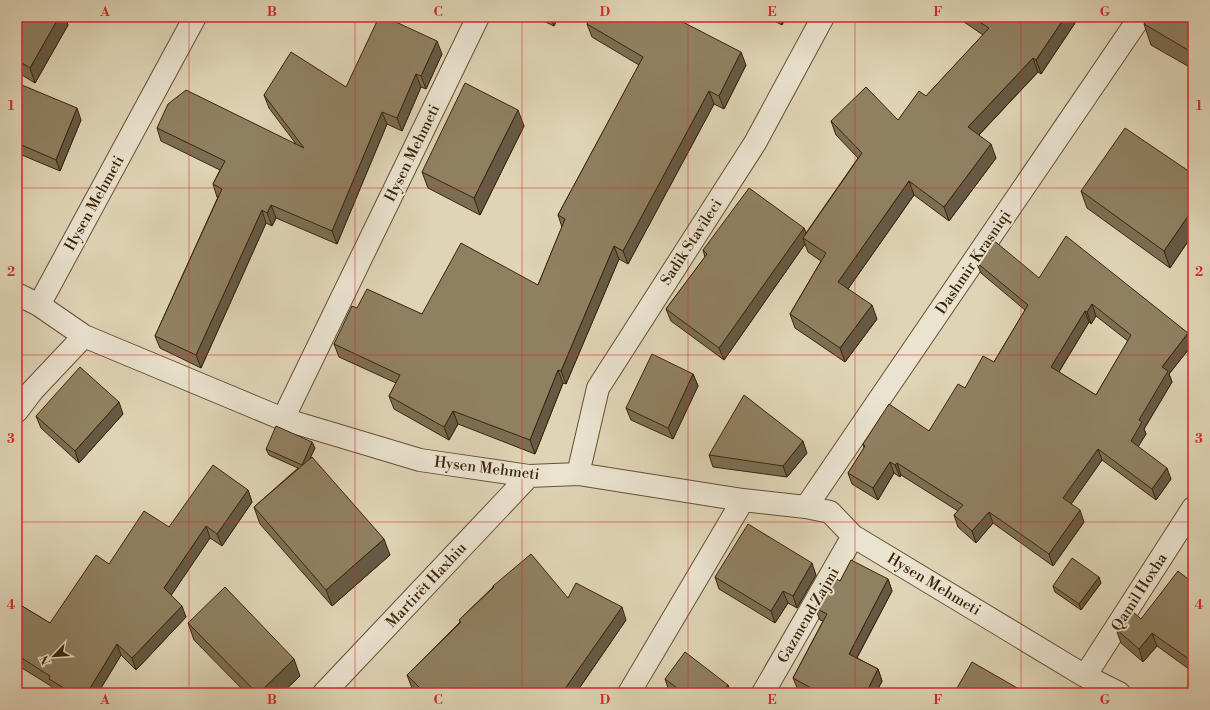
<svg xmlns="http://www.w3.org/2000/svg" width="1210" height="710" viewBox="0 0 1210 710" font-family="'Libre Bodoni',serif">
  <rect width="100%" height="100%" fill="#dfd4b6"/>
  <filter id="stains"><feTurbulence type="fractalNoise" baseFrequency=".005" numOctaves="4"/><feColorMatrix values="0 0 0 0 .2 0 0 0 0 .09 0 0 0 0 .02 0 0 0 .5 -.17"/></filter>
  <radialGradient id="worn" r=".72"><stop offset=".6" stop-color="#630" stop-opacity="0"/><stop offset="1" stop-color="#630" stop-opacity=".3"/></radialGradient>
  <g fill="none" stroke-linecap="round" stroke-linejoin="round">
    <g stroke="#645034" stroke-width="24">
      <path id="minor" d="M17 294 39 305 84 336 283 419 420 460 529 476 578 474 743 500 806 507 830 512 853 536 1085 676 1119 693
        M39 305 195 17
        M17 411 33 390 84 336
        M283 419 478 17
        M578 474 598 388 755 143 823 17
        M806 507 1140 17
        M1085 676 1193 508
        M324 693 529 476
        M629 693 743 500
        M763 693 853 536"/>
    </g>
    <use href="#minor" stroke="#eae3d0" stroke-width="22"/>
  </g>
  <path fill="#7c6e54" stroke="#3b2408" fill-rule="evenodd" d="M17 17H65L68 25 35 83 17 72Z
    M535 17H558L554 26Z
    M767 17H786L782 25Z
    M957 17H1079L1041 74 1038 72 979 135 996 158 949 221 914 195 848 289 877 319 845 362 795 328 790 314 821 261 808 252 805 244 724 360 671 321 666 309 705 257 703 250 804 228 806 233 858 158 836 135 831 121 898 120 926 96 983 35Z
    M1193 17V69L1151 45 1144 24Z
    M587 24 746 65 724 109 714 104 628 264 619 259 566 384 563 383 535 454 458 424 449 440 394 409 389 396 396 383 339 357 334 344 357 308 422 314 538 285 562 227 558 215 639 65 592 37Z
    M442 54 426 89 421 87 402 131 387 124 337 244 276 218 272 226 266 223 201 368 160 348 155 336 218 197H217L213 184 220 170 161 141 157 128 296 144 269 108 264 95 346 87Z
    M17 83 81 120 60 171 17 153Z
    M524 126 480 215 428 188 422 172Z
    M1193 174V234L1170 268 1087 208 1081 191Z
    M976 262 1039 278 1192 345 1169 374 1172 382 1144 429 1146 434 1138 446 1171 479 1156 500 1102 460 1071 504 1084 522 1053 566 993 523 976 543 958 527 954 515 958 511 901 475 900 477 894 473 878 500 852 484 848 473 864 448 863 444 929 431 965 388 994 362 1025 310 981 273ZM1096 316 1128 341 1096 395 1059 372 1089 322 1091 324Z
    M693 374 698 386 673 439 631 420 626 408Z
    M123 414 79 463 41 428 36 416Z
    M315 448 310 458 390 555 332 606 260 524 254 507 298 468 269 455 266 449Z
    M807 453 787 477 713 467 709 455Z
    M248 490 252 502 222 546 210 538 171 595 186 617 136 670 121 655 98 693H57L53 691 51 686 17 665V603L50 623 169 527Z
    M816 575 797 608 788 603 775 623 719 589 715 577Z
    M888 579 892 591 857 658 878 669 882 681 876 693H804L798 690 793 678 823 621 820 620 815 608 840 581Z
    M1101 583 1081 610 1055 592 1053 586Z
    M1193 583V672L1157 646 1143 662 1121 643 1116 629 1141 619Z
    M493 586 568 598 626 620 576 693H417L412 688 407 675 460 622 459 620 493 587Z
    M188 623 300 676 282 693H246L194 640Z
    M665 679 728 685 731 693H672L669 691Z
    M957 688 1026 693H959Z"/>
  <path fill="#655a45" stroke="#3b2408" d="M59 17H65L68 25 35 83 30 68Z
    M550 17H558L554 26Z
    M779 17H786L782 25Z
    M1065 17H1079L1041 74 1036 60Z
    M437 41 442 54 426 89 421 76Z
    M741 52 746 65 724 109 719 96Z
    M1033 58 1038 72 973 141 968 127Z
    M416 74 421 87 402 131 397 118Z
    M709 91 714 104 628 264 623 251Z
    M77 108 81 120 60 171 56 160Z
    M518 110 524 126 480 215 474 198Z
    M382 112 387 124 337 244 332 231Z
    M991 144 996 158 949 221 944 207Z
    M909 181 914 195 843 296 838 282Z
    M271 205 276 218 272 226 267 213Z
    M1193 209V234L1170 268 1164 251Z
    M262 210 266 223 201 368 196 355Z
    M804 228 808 240 803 238 805 244 724 360 719 348Z
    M614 246 619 259 566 384 561 371Z
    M1092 304 1096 316 1091 324 1087 312Z
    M872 305 877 319 845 362 840 348Z
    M1085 311 1089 322 1055 378 1051 367Z
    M1188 333 1192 345 1169 374 1172 382 1144 429 1146 434 1135 452 1131 441 1139 420 1162 367Z
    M558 370 563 383 535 454 530 440Z
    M693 374 698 386 673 439 668 428Z
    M119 402 123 414 79 463 75 451Z
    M453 411 458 424 449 440 444 427Z
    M803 441 807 453 787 477 783 466Z
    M312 442 315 448 304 471 302 465Z
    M1098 449 1102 460 1067 510 1063 498Z
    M890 462 894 473 878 500 873 488Z
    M897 463 901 475 900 477 895 465Z
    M1167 468 1171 479 1156 500 1152 489Z
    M248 490 252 502 222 546 217 534Z
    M1080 510 1084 522 1053 566 1049 554Z
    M989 512 993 523 976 543 972 531Z
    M206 526 210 538 168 600 164 588Z
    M384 539 390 555 332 606 326 590Z
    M812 563 816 575 797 608 793 596Z
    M1099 577 1101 583 1081 610 1079 604Z
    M888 579 892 591 853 665 849 654Z
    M783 591 788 603 775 623 771 611Z
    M182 606 186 617 136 670 132 658Z
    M622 607 626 620 576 693H562Z
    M1152 633 1157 646 1143 662 1139 649Z
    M117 644 121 655 98 693H87Z
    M294 659 300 676 282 693H259Z
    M878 669 882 681 876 693H866Z
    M728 685 731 693H722Z"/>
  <path fill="#908062" stroke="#3b2408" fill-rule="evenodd" d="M17 17H59L30 68 17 60Z
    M379 17H385L437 41 421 76 416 74 397 118 382 112 332 231 271 205 267 213 262 210 196 355 155 336 222 189 213 184 225 161 157 128 168 104 186 90 304 148 264 95 291 52 346 87Z
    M591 17H673L741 52 719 96 709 91 623 251 614 246 561 371 558 370 530 440 453 411 444 427 389 396 400 375 334 344 352 306 357 308 367 289 422 314 461 243 538 285 565 219 558 215 643 57 587 24Z
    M972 17H1065L1036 60 1033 58 968 127 991 144 944 207 909 181 838 282 872 305 840 348 790 314 826 253 803 238 862 153 831 121 866 87 898 120 919 91 926 96 989 28Z
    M1148 17H1193V53L1144 24Z
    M17 83 77 108 56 160 17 143Z
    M465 83 518 110 474 198 422 172Z
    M1125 128 1193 174V209L1164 251 1081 191Z
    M749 188 804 228 719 348 666 309 707 254 703 250Z
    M1066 236 1188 333 1162 367 1168 371 1139 420 1142 422 1131 441 1167 468 1152 489 1098 449 1063 498 1080 510 1049 554 989 512 972 531 954 515 963 505 897 463 895 465 890 462 873 488 848 473 865 446 863 444 889 404 929 431 958 384 965 388 983 356 994 362 1028 305 976 262 992 239 1039 278ZM1092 304 1131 335 1096 395 1051 367 1085 311 1087 312Z
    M652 354 693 374 668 428 626 408Z
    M80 367 119 402 75 451 36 416Z
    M744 395 803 441 783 466 709 455Z
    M276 426 312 442 302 465 266 449Z
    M312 457 384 539 326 590 254 507Z
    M213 465 248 490 217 534 206 526 164 588 182 606 132 658 117 644 87 693H72L49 679 50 676 17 655V603L50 623 96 555 109 564 144 511 169 527Z
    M748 524 812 563 793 596 783 591 771 611 715 577Z
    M531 554 568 598 576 583 622 607 562 693H420L422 690 407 675 461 622 459 620 494 587 493 586Z
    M1072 558 1099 577 1079 604 1053 586Z
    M851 560 888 579 849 654 878 669 866 693H820L793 678 827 614 815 608 833 577 840 581Z
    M1178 571 1193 583V662L1152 633 1139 649 1116 629 1132 611 1141 619Z
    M225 587 294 659 259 693H257L188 623Z
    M685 652 728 685 722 693H684L665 679Z
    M972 662 1026 693H966L957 688Z"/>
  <path fill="none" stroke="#d62828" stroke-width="1" stroke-opacity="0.55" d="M189 17V693M355 17V693M522 17V693M688 17V693M855 17V693M1021 17V693M17 188H1193M17 355H1193M17 522H1193"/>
  <g text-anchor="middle" stroke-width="4" stroke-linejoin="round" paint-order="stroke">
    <g font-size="15" fill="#3b2408" stroke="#eae3d0">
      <text transform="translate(412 153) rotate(-64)" y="5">Hysen Mehmeti</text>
      <text transform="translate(94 203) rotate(-61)" y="5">Hysen Mehmeti</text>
      <text transform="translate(691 242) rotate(-57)" y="5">Sadik Stavileci</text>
      <text transform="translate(973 262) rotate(-56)" y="5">Dashmir Krasniqi</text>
      <text transform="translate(487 468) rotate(7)" y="5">Hysen Mehmeti</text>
      <text transform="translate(934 584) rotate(31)" y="5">Hysen Mehmeti</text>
      <text transform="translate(426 585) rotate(-47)" y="5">Martirët Haxhiu</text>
      <text transform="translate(1139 592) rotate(-57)" y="5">Qamil Hoxha</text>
      <text transform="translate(808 615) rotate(-60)" y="5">Gazmend Zajmi</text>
    </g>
  </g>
  <rect width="1210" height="710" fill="none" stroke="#dfd4b6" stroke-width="44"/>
  <g transform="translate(54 656) rotate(245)" stroke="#eae3d0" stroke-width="3" paint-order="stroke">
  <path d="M0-3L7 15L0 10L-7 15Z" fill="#3b2408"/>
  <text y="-6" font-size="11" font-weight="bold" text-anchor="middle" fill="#3b2408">N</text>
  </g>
  <rect x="22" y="22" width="1166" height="666" fill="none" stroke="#d62828" stroke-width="1.5"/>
  <g font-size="13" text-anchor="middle" font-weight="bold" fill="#d62828">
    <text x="105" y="16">A</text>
    <text x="272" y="16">B</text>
    <text x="438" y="16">C</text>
    <text x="605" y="16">D</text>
    <text x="772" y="16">E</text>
    <text x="938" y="16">F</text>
    <text x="1105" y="16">G</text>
    <text x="11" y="110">1</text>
    <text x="1199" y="110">1</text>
    <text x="11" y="276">2</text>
    <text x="1199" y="276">2</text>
    <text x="11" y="443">3</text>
    <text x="1199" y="443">3</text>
    <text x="11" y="609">4</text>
    <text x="1199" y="609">4</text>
    <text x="105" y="704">A</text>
    <text x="272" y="704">B</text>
    <text x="438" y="704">C</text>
    <text x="605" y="704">D</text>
    <text x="772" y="704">E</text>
    <text x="938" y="704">F</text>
    <text x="1105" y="704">G</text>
  </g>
  <rect width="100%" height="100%" filter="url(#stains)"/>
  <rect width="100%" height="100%" fill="url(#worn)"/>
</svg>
